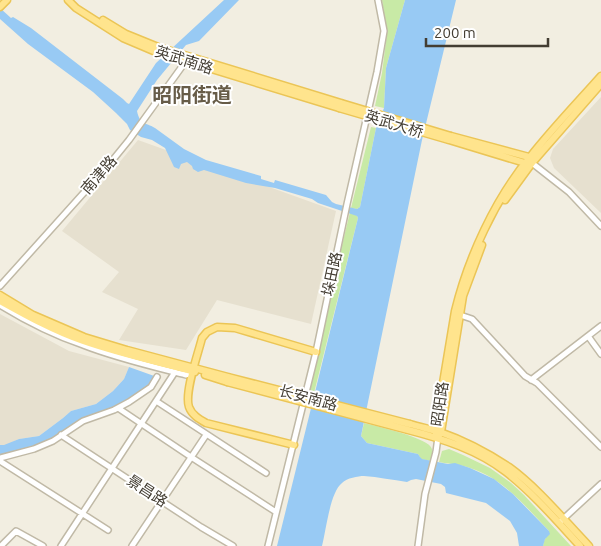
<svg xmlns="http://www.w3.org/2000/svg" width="601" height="546" viewBox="0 0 601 546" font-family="Ubuntu,'Noto Sans SC',sans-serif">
  <rect width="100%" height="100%" fill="#f2eee1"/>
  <path fill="#e6e0cf" d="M601 97V213L554 168 550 158 553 149Z
    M138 140 336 211 311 324 217 300 186 350 119 340 138 309 102 292 119 272 62 231Z
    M0 314 69 351 129 367 124 379 113 391 96 404 71 411 63 418 39 436 19 439 4 446 0 445Z"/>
  <path fill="#c8eaa6" d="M382 0H405L386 68 384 108 375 106 382 73 387 33Z
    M371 127 376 128 360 207 357 209 351 208Z
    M350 212 356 214 358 218 314 393 307 391Z
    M364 423C375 426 430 438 432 449 433 452 431 457 431 461L421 459 418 454 367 443 361 436Z
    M449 449 463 455 490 468 511 483 524 495 571 546H543L544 541 549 531C526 507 503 478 470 468 460 464 449 464 439 462L442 451Z"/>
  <path fill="#98caf4" d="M224 0H239L199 41 186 45 157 80 137 111C140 125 145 122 155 128L184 149 206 160 261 176V179L274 183 275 180 326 195 332 202 336 204 357 209 360 207 376 128 384 108 386 68 405 0H456L422 140 361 436 367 443 418 454 420 457 422 459 448 464 455 463 470 468 494 479 513 494 549 531 550 534 545 539 543 546H519L517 533 510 521 486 503 446 493 445 487 441 484 416 479 411 480 407 482C393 480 378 477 364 476 358 476 347 478 342 483 330 492 326 531 322 546H277L358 218 357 216 318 203 312 199 275 188 246 183 204 170 198 172 193 169 192 166 187 162 181 164 179 169 174 167 165 148 152 140 141 137 130 130 127 124 116 113 93 92 28 44 0 19V8L11 18 13 17 31 28 123 99 127 103 129 104 156 63Z
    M129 367 157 377 151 387 129 402 83 421 53 441 0 458V445H4L19 439 39 436 63 418 71 411 96 404 113 391 124 379Z"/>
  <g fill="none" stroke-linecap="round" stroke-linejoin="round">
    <g stroke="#c0b9a6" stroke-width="8">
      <path id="minor" d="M532 163 569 192 601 226
        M0 286 107 167 129 140 186 61 187 58
        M0 305C26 321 54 335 83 345 116 358 151 366 186 375L193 372
        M460 315 472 319 525 376 537 383 601 447
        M588 336 601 354
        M531 380 601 326
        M156 401 266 473
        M118 408 191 457 276 512
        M61 435 201 527 233 546
        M0 458 34 449 53 441 83 421 114 410 129 402 151 387 157 377
        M0 461 108 530
        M561 521 601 484
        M1 546 16 531 43 546
        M61 546 175 372
        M132 546 206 435
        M268 546 316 352 347 204 377 72 384 31 378 0
        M418 546 425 494 436 452 438 437"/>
    </g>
    <g stroke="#ebc556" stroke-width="9">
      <path id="major" d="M68 0 76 8 123 38 156 52 339 108
        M0 7 7 0
        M103 20 126 34 158 47 341 103
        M451 136 529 157 530 159
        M449 140 525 163H528
        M505 200 532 163 601 84
        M0 295 33 315 84 337 127 350 228 377
        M0 301C27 316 54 331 83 341 120 354 158 362 195 372
        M205 375 227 382
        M410 424C420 427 430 429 440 432 463 440 488 453 509 467 538 488 564 520 589 546
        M408 430C443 439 478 450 506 472 533 493 557 521 580 546
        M438 437 435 431 455 311C468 258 495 199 530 157 552 129 577 103 601 76
        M438 437 441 432 463 296 482 245
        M294 445 206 423C199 419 192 415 189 407 184 393 198 354 202 338L207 332 217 327 235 328 316 352"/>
    </g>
    <use href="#minor" stroke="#fff" stroke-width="5"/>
    <use href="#major" stroke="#ffe48d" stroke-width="6"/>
    <g stroke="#ebc556" stroke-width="9" stroke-linecap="butt">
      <path id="major-bridge" d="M341 103 451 136
        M339 108 449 140
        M228 377 410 424
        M227 382 408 430"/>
    </g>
    <use href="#major-bridge" stroke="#ffe48d" stroke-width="6"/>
  </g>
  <g text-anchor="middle" stroke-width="4" stroke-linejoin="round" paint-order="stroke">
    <g font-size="15" fill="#433d32" stroke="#fff">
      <text transform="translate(184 60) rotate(18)" y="5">英武南路</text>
      <text transform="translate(394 124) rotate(17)" y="5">英武大桥</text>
      <text transform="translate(99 175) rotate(-49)" y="5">南津路</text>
      <text transform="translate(332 274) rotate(-78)" y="5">垛田路</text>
      <text transform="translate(308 398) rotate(15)" y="5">长安南路</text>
      <text transform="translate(440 404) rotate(-82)" y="5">昭阳路</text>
      <text transform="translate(147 491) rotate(33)" y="5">景昌路</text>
    </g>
    <g font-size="20" font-weight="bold" fill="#675c48" stroke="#fff">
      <text x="192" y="102">昭阳街道</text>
    </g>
  </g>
  <path d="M426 38v8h122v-8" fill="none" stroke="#433d32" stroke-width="2.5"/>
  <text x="434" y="38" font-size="15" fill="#433d32" stroke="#ffffff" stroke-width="4" paint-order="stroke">200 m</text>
</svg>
